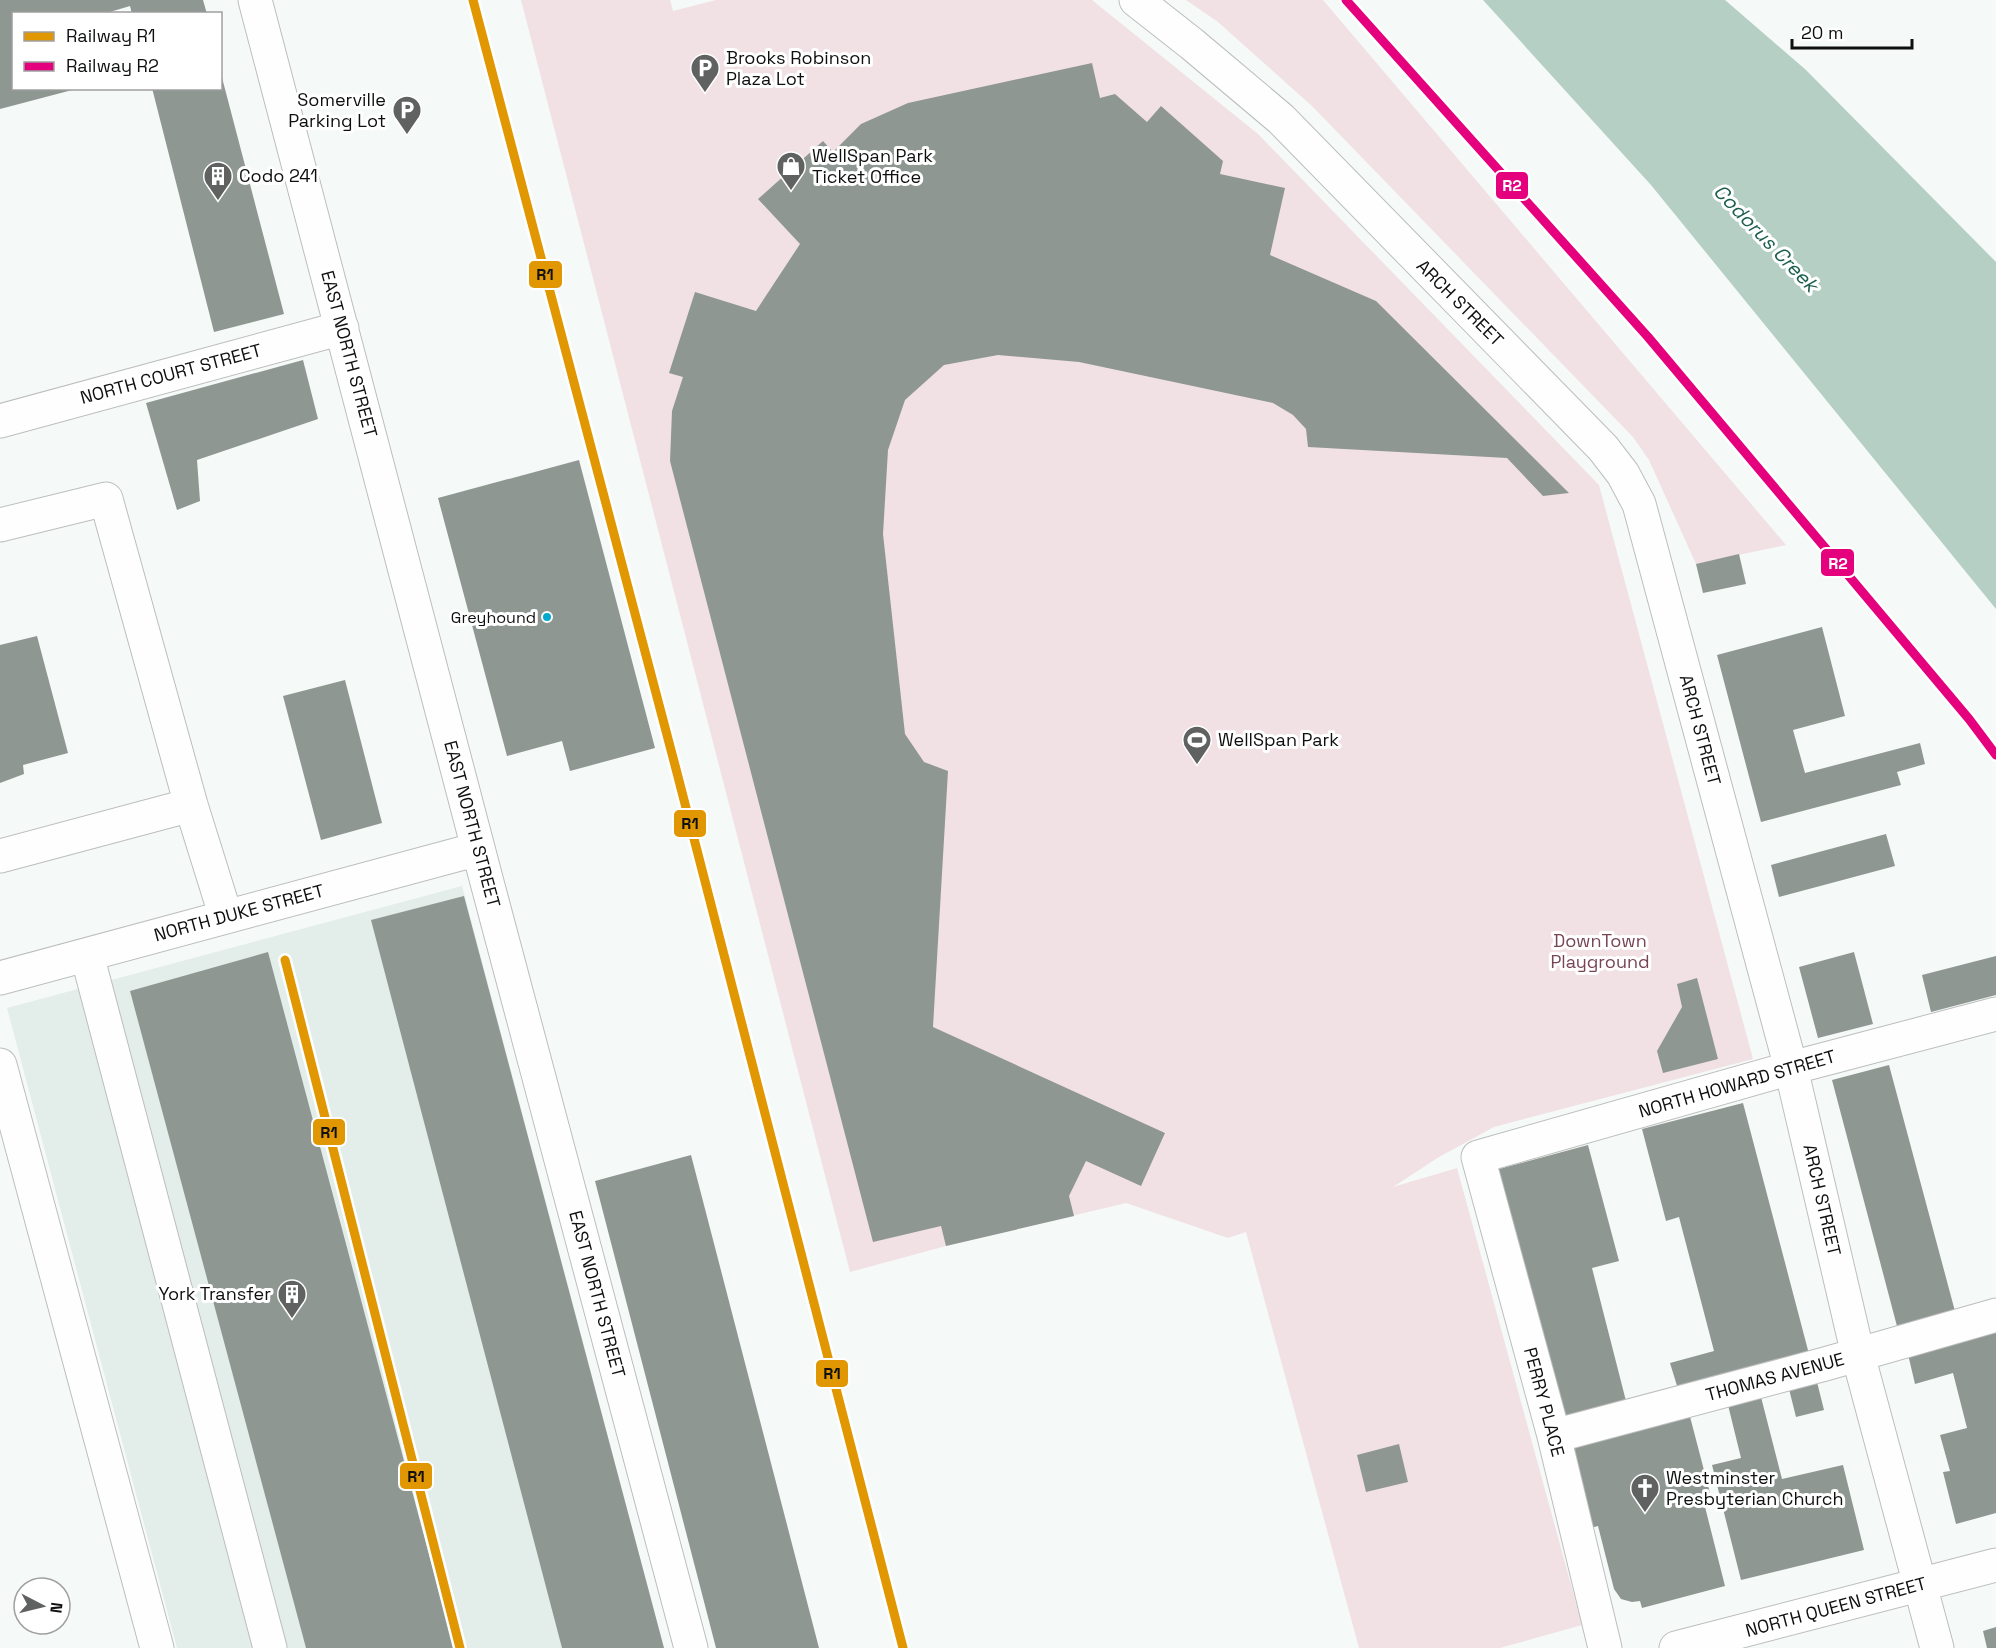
<svg xmlns="http://www.w3.org/2000/svg" width="1996" height="1648" viewBox="0 0 1996 1648" font-family="'Space Grotesk',sans-serif">
  <rect width="100%" height="100%" fill="#f5f9f7"/>
  <path fill="#e3ede9" d="M462 886 664 1648H177L7 1008Z"/>
  <path fill="#f1e1e5" d="M521 0H670L673 11 716 0H1092L1258 134 1599 485 1753 1059 1494 1127 1439 1157 1393 1187 1457 1168 1582 1625 1500 1648H1359L1246 1232 1228 1238 1126 1203 946 1246 850 1272Z
    M1186 0H1323L1786 545 1696 564 1649 460 1633 437 1312 106 1218 22Z"/>
  <path fill="#b5cfc5" d="M1483 0H1725L1806 70 1996 262V609L1651 185Z"/>
  <path fill="#8f9793" d="M0 0H203L207 14H132L130 6 103 14H14V88L76 89 0 109Z
    M1092 63 1100 98 1115 94 1147 122 1161 106 1223 161 1220 174 1285 188 1270 255 1376 301 1569 493 1543 496 1507 458 1308 447 1306 429 1293 415 1273 403 1079 362 998 355 944 365 905 400 888 450 883 534 905 734 924 762 948 771 933 1027 1165 1133 1141 1186 1086 1161 1069 1196 1074 1216 946 1246 941 1226 873 1242 670 461 672 411 683 377 669 373 695 292 756 311 800 244 758 199 823 141 833 152 861 124 908 103Z
    M220 70 284 314 214 332 152 88H220Z
    M303 360 318 419 197 460 200 501 177 510 146 403Z
    M579 460 655 748 570 771 562 741 507 756 438 498Z
    M1739 554 1746 584 1703 593 1696 564Z
    M1822 627 1845 716 1793 730 1805 773 1920 743 1925 764 1897 772 1901 785 1761 822 1717 655Z
    M37 636 68 753 23 765 24 774 0 783V645Z
    M345 680 382 823 321 840 283 696Z
    M1886 834 1895 866 1779 897 1771 865Z
    M464 896 664 1648H562L371 920Z
    M268 952 454 1648H306L130 991Z
    M1854 952 1873 1024 1818 1038 1799 967Z
    M1996 956V995L1931 1012 1922 975Z
    M1697 978 1718 1059 1663 1073 1657 1051 1682 1007 1677 984Z
    M1889 1065 1956 1315 1898 1330 1832 1080Z
    M1743 1103 1809 1354 1678 1389 1670 1363 1714 1351 1679 1217 1666 1221 1642 1129Z
    M1588 1145 1619 1261 1592 1268 1626 1401 1560 1419 1495 1170Z
    M691 1155 819 1648H716L595 1181Z
    M1996 1326V1513L1956 1524 1943 1472 1950 1471 1940 1435 1967 1428 1953 1373 1915 1384 1907 1350Z
    M1815 1374 1824 1410 1796 1417 1787 1381Z
    M1761 1397 1782 1479 1843 1465 1864 1550 1741 1580 1712 1465 1741 1458 1728 1405Z
    M1688 1409 1711 1497 1703 1499 1725 1586 1642 1608 1640 1601 1632 1602 1621 1599 1614 1589 1598 1526 1587 1529 1565 1441Z
    M1399 1444 1408 1482 1366 1492 1357 1455Z
    M1996 1627V1648H1987L1983 1631Z"/>
  <g fill="none" stroke-linecap="round" stroke-linejoin="round">
    <g stroke="#bcbebd" stroke-width="35">
      <path id="minor" d="M255 0 488 886 691 1648
        M1136 0 1192 44 1281 119 1603 448 1623 474 1639 504 1791 1068 1858 1355 1937 1648
        M0 421 342 328
        M0 525 106 499 191 805 226 917
        M0 856 191 805
        M87 955 270 1648
        M0 978 478 849
        M0 1065 157 1648
        M1554 1436 1825 1364 1996 1315
        M1605 1648 1554 1436 1478 1157 1791 1068 1996 1014
        M1676 1648 1996 1565"/>
    </g>
    <use href="#minor" stroke="#fefefe" stroke-width="33"/>
    <g stroke="#fff" stroke-width="14">
      <path id="rail-1" d="M473 0 676 769 903 1648
        M285 960 460 1648"/>
    </g>
    <g stroke="#fff" stroke-width="14">
      <path id="rail-2" d="M1346 0 1648 337 1969 719 1996 755"/>
    </g>
    <use href="#rail-1" stroke="#e09702" stroke-width="9"/>
    <use href="#rail-2" stroke="#e5007d" stroke-width="9"/>
  </g>
  <defs>
    <g id="parking-pin" transform="scale(1.5)"><path d="M0 17L-7.5 6A9.5 9.5 0 1 1 7.5 6Z" fill="#5f6260" stroke="#fff"/><path d="M-3.5-5.5H1a3.5 3.5 0 0 1 0 7H-1V5.5H-3.5ZM-1-3.4V-.6H.8a1.4 1.4 0 0 0 0-2.8Z" fill="#fff"/></g>
    <g id="shop-pin" transform="scale(1.5)"><path d="M0 17L-7.5 6A9.5 9.5 0 1 1 7.5 6Z" fill="#5f6260" stroke="#fff"/><path d="M-5-2.5h2.3a2.7 3.5 0 0 1 5.4 0H5L5.5 6h-11ZM-1.5-2.5h3a1.5 2.3 0 0 0-3 0Z" fill="#fff"/></g>
    <g id="building-pin" transform="scale(1.5)"><path d="M0 17L-7.5 6A9.5 9.5 0 1 1 7.5 6Z" fill="#5f6260" stroke="#fff"/><path d="M-4-6H4V6H1V3H-1V6H-4ZM-2.5-4.3h1.7v1.8h-1.7ZM.8-4.3h1.7v1.8H.8ZM-2.5-1h1.7V.8h-1.7ZM.8-1h1.7V.8H.8Z" fill="#fff"/></g>
    <g id="stadium-pin" transform="scale(1.5)"><path d="M0 17L-7.5 6A9.5 9.5 0 1 1 7.5 6Z" fill="#5f6260" stroke="#fff"/><path d="M0-5a6.5 5 0 1 0 0 10a6.5 5 0 1 0 0-10ZM-3.5-1.8h7v3.6h-7Z" fill="#fff"/></g>
    <g id="church-pin" transform="scale(1.5)"><path d="M0 17L-7.5 6A9.5 9.5 0 1 1 7.5 6Z" fill="#5f6260" stroke="#fff"/><path d="M-1.2-6h2.4v3.5h3.3v2.4h-3.3V6h-2.4V-.1h-3.3v-2.4h3.3Z" fill="#fff"/></g>
  </defs>
  <g fill-rule="evenodd">
    <use href="#parking-pin" x="705" y="68"/>
    <use href="#parking-pin" x="407" y="110"/>
    <use href="#shop-pin" x="791" y="166"/>
    <use href="#building-pin" x="218" y="176"/>
    <use href="#stadium-pin" x="1197" y="740"/>
    <use href="#building-pin" x="292" y="1294"/>
    <use href="#church-pin" x="1645" y="1488"/>
  </g>
  <circle fill="#00a9ce" stroke="#fff" stroke-width="2" cx="547" cy="617" r="5"/>
  <g text-anchor="middle" stroke-width="6" stroke-linejoin="round" paint-order="stroke">
    <g font-size="16" fill="#0e100f" stroke="#fff" text-anchor="end">
      <text x="536" y="623">Greyhound</text>
    </g>
    <g font-size="18" fill="#0e100f" stroke="#fff" text-anchor="start">
      <text x="726" y="64">Brooks Robinson<tspan x="726" dy="21">Plaza Lot</tspan></text>
      <text x="386" y="106" text-anchor="end">Somerville<tspan x="386" dy="21">Parking Lot</tspan></text>
      <text x="812" y="162">WellSpan Park<tspan x="812" dy="21">Ticket Office</tspan></text>
      <text x="239" y="182">Codo 241</text>
      <text x="1218" y="746">WellSpan Park</text>
      <text x="271" y="1300" text-anchor="end">York Transfer</text>
      <text x="1666" y="1484">Westminster<tspan x="1666" dy="21">Presbyterian Church</tspan></text>
    </g>
    <g font-size="18" fill="#0e100f" stroke="#fff">
      <text transform="translate(1460 303) rotate(45)" y="6">ARCH STREET</text>
      <text transform="translate(349 354) rotate(75)" y="6">EAST NORTH STREET</text>
      <text transform="translate(171 374) rotate(-15)" y="6">NORTH COURT STREET</text>
      <text transform="translate(1700 730) rotate(75)" y="6">ARCH STREET</text>
      <text transform="translate(472 824) rotate(75)" y="6">EAST NORTH STREET</text>
      <text transform="translate(239 913) rotate(-15)" y="6">NORTH DUKE STREET</text>
      <text transform="translate(1737 1084) rotate(-16)" y="6">NORTH HOWARD STREET</text>
      <text transform="translate(1822 1200) rotate(77)" y="6">ARCH STREET</text>
      <text transform="translate(597 1294) rotate(75)" y="6">EAST NORTH STREET</text>
      <text transform="translate(1775 1377) rotate(-15)" y="6">THOMAS AVENUE</text>
      <text transform="translate(1544 1402) rotate(75)" y="6">PERRY PLACE</text>
      <text transform="translate(1836 1607) rotate(-15)" y="6">NORTH QUEEN STREET</text>
    </g>
    <g font-size="18" fill="#784555" stroke="#fff">
      <text x="1600" y="947">DownTown<tspan x="1600" dy="21">Playground</tspan></text>
    </g>
    <g font-size="20" font-style="italic" fill="#1c5f4d" stroke="#fff">
      <text transform="translate(1766 238) rotate(46)" y="7">Codorus Creek</text>
    </g>
  </g>
  <g stroke="#fff" stroke-width="2">
    <rect x="1495" y="171" width="34" height="29" rx="6" fill="#e5007d"/>
    <rect x="528" y="260" width="35" height="29" rx="6" fill="#e09702"/>
    <rect x="1820" y="548" width="35" height="29" rx="6" fill="#e5007d"/>
    <rect x="673" y="809" width="34" height="29" rx="6" fill="#e09702"/>
    <rect x="312" y="1118" width="34" height="28" rx="6" fill="#e09702"/>
    <rect x="815" y="1359" width="34" height="29" rx="6" fill="#e09702"/>
    <rect x="399" y="1462" width="34" height="28" rx="6" fill="#e09702"/>
  </g>
  <g font-size="16" text-anchor="middle" font-weight="bold" fill="#fff">
    <text x="1512" y="191">R2</text>
    <text x="1838" y="569">R2</text>
  </g>
  <g font-size="16" text-anchor="middle" font-weight="bold" fill="#111">
    <text x="545" y="280">R1</text>
    <text x="690" y="829">R1</text>
    <text x="329" y="1138">R1</text>
    <text x="832" y="1379">R1</text>
    <text x="416" y="1482">R1</text>
  </g>
  <rect x="12" y="12" width="210" height="78" fill="#ffffff" stroke="#9f9f9f" stroke-width="1.5"/>
  <rect x="24" y="32" width="30" height="9" fill="#e09702" stroke="#9f9f9f" stroke-width="1.5"/>
  <text x="66" y="42" font-size="18" fill="#0e100f">Railway R1</text>
  <rect x="24" y="62" width="30" height="9" fill="#e5007d" stroke="#9f9f9f" stroke-width="1.5"/>
  <text x="66" y="72" font-size="18" fill="#0e100f">Railway R2</text>
  <g transform="translate(42 1606) rotate(97)"><circle r="28" fill="#ffffff" stroke="#9f9f9f" stroke-width="1.5"/>
  <path d="M0-4.5L10 22L0 15L-10 22Z" fill="#5f6260"/>
  <text y="-9" font-size="16" font-weight="bold" text-anchor="middle" fill="#0e100f">N</text>
  </g>
  <path d="M1792 39v9h120v-9" fill="none" stroke="#0e100f" stroke-width="3"/>
  <text x="1801" y="39" font-size="18" fill="#0e100f" stroke="#ffffff" stroke-width="4.5" paint-order="stroke">20 m</text>
</svg>
